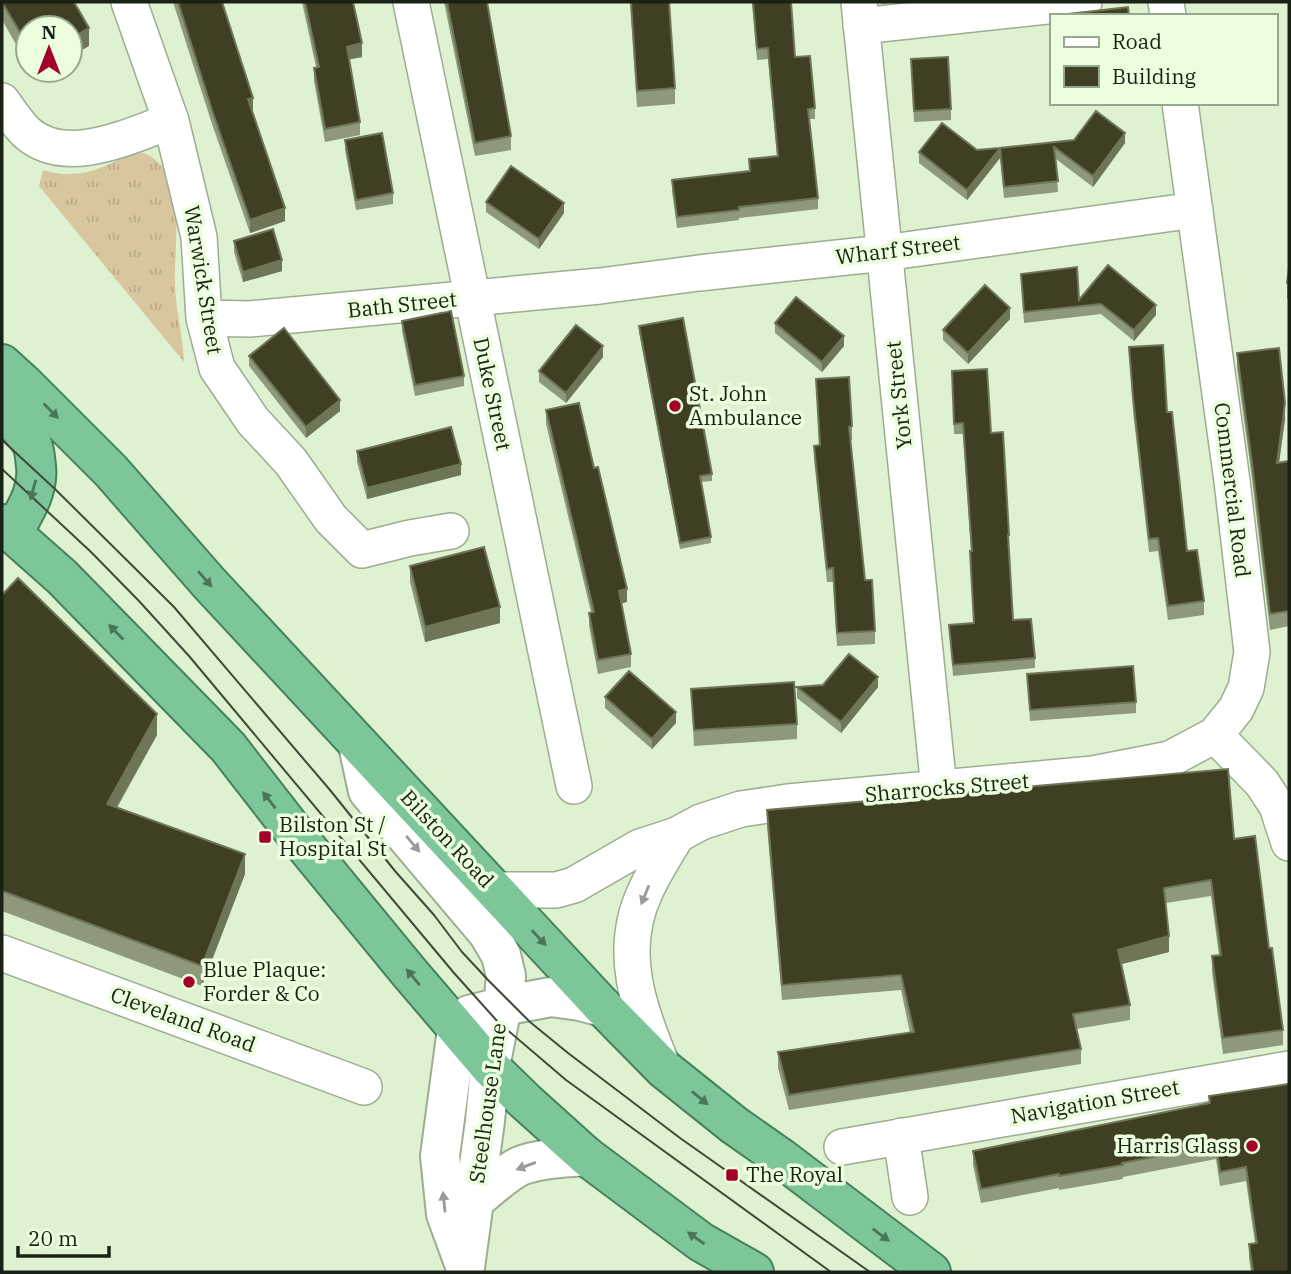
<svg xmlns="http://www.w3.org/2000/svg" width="1291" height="1274" viewBox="0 0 1291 1274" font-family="'IBM Plex Serif',serif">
  <defs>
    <pattern id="grass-tufts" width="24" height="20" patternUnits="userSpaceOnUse" patternTransform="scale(1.75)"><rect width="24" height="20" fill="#d8c79e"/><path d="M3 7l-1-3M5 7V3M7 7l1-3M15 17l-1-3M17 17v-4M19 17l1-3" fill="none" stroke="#b9ab87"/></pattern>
  </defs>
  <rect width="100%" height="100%" fill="#def1d1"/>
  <path fill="url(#grass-tufts)" d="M130 153C135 153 142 152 146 154 189 173 173 249 175 286 176 312 183 336 184 362L39 186 43 170C50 172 58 174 66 174 89 175 110 165 130 153Z"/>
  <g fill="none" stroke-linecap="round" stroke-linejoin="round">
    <g stroke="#9cad90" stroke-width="38">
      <path id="minor" d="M129 2 171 121 199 237 204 318 217 368 253 421 291 462 331 519 362 550 410 538 451 531
        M411 2 574 786
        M859 2 939 789
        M1166 2 1168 16
        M861 26 1084 2
        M2 101C9 111 17 123 26 132 65 168 129 136 171 121
        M204 318 250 319 600 286 699 273 884 253 1195 210
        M1215 735 1262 783 1277 806 1289 843
        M494 890H556L574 885 640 847 677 835 701 822 741 809 788 802 1093 774 1170 759 1215 735 1236 709 1246 688 1252 652 1232 481 1180 103
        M2 953 364 1087
        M662 1065C639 1008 617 952 645 892 654 872 666 854 677 835
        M901 1136 910 1197
        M842 1147 1289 1069"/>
    </g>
    <g stroke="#9cad90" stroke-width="42">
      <path id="tertiary" d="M358 745 368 791 488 933 501 955 506 976 504 996 490 1067 485 1121 465 1267
        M476 1199C490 1188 504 1174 520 1166 541 1158 564 1158 586 1156
        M464 1263 446 1214 440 1156 457 1029 460 1023 469 1015 513 1004 551 997 580 1001 603 1007"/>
    </g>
    <g stroke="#45825b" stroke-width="42">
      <path id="trunk" d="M2 364 24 384 111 471 209 583 603 1007 664 1069 734 1125 781 1158 931 1272
        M2 410C12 421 25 431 32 444 35 451 35 459 36 466 39 492 24 512 12 534
        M2 524 62 577 228 747 298 837 408 971 490 1067 525 1101 586 1156 701 1242 754 1272"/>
    </g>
    <use href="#minor" stroke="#fff" stroke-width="35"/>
    <use href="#tertiary" stroke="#fff" stroke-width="38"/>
    <use href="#trunk" stroke="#7cc69a" stroke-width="38"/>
    <path stroke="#404a3a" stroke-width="2" d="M2 440 56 490 174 607 330 790 395 871 434 915 462 952 489 981 530 1022 568 1053 680 1138 870 1272
      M2 469 91 552 139 601 189 656 454 973 498 1022 566 1080 831 1272"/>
  </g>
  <path fill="#8e987a" d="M2 2 89 46 28 28V65L2 20Z
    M173 2H222L252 111 285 221 250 233 212 124Z
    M302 2H353L362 57 349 59 360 122V135L325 142 314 81V68L316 67Z
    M444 2H487L511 136V150L475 156Z
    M630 2H669L675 88V104L637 107Z
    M752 2H791L795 57 815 108V119H809L818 198V209L739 218V220L677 228 672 191V180L749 171V159L777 156 768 59 757 60Z
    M879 2H898L882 4Z
    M911 59 951 109V120L914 122Z
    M345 140 393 193V204L356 210 345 150Z
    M1125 143 1093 187 1056 159 1058 192 1004 198 1000 158V148Z
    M977 150 1000 158 967 200 919 163V152Z
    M486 202 564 213 539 249 486 212Z
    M234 241 282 271 243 282 234 252Z
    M1108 265 1156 315 1134 341 1101 314 1024 323 1021 274 1079 300Z
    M1289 269V299H1287V283Z
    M1010 319 968 364 943 340V330Z
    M402 321 464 376V386L415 396 402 331Z
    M775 323 844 346 822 372 775 333Z
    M639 326 712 474V481L701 482 711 537V543L680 549 639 332Z
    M1129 347 1167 412 1187 551 1204 601V615L1168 620 1158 551 1149 552 1133 411Z
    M1237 353 1285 419 1279 462 1289 461V626L1270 630 1252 479 1237 368Z
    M249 356 340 411 306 438 249 366Z
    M603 357 566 403 539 382V371Z
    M952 371 991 433 1009 535V546H1008L1013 620 1035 658V668L953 676 949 625 974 623 970 561 971 551 963 434H954Z
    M816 379 852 426V440H850L865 580 875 631V644L837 646 833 582H827L814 459V446H819Z
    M546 410 627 602 621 603 631 654V667L598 674 589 626V613L591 612 546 424Z
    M357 451 461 475 367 499 357 462Z
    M410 566 500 623 425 642 410 582Z
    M2 595 157 735 117 808 245 874 202 986 2 911Z
    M1027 674 1136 702V713L1030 721Z
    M797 687H878L841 733 797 698Z
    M691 689 797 724V739L694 746Z
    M605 697 676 723 652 749 605 708Z
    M767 810 1234 839 1269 948 1283 1030V1045L1223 1054 1212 972V956L1219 955 1211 896 1166 903 1169 952 1122 964 1130 1005V1020L1076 1029 1081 1049V1064L789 1110 778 1068V1052L910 1033 901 990 782 1000 767 826Z
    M1289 1084V1272H1251L1249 1258V1244L1255 1243 1246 1181 1220 1186 1216 1159 1123 1177V1179L1059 1190V1188L981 1203 973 1165V1151L1209 1103V1096Z"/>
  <path fill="#6f7557" d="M89 28V46L70 57V39Z
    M362 43V57L347 60V47Z
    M35 70H48L35 77Z
    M253 98V111L248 112V99Z
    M1125 133V143L1093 187V176Z
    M1000 148V158L967 200V190Z
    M564 203V213L539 249V239Z
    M285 208V221L250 233V220Z
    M282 260V271L243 282V272Z
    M1156 305V315L1134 341V330Z
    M1010 308V319L968 364V353Z
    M844 336V346L822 372V362Z
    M603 346V357L566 403V393Z
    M340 400V411L306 438V427Z
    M1285 403V419L1277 478V463Z
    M461 464V475L367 499V488Z
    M627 589V602L619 604V591Z
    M500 607V623L425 642V627Z
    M878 677V687L841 733V722Z
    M676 712V723L652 749V739Z
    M157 714V735L107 824V804Z
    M245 854V874L202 986V966Z
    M1169 936V952L1118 965V950Z"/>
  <path fill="#3f4023" stroke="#6f7557" stroke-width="2" d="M2 2H74L89 28 70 39V28H28V46Z
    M178 2H222L253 98 248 99 285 208 250 220 212 110Z
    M305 2H353L362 43 347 47 360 122 325 129 314 68 319 67Z
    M447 2H487L511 136 475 143Z
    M631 2H669L675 88 637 91Z
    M753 2H791L795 57 810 56 815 108 808 109 818 198 739 207V210L677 217 672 180 750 171 749 159 778 156 768 48 757 49Z
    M1128 7 1129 16H1069V14Z
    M948 57 951 109 914 111 911 59Z
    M1096 111 1125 133 1093 176 1054 147 1058 181 1004 187 1000 148 1074 140Z
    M942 123 977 150 1000 148 967 190 919 152Z
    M382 133 393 193 356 200 345 140Z
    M511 166 564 203 539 239 486 202Z
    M273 229 282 260 243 272 234 241Z
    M1108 265 1156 305 1134 330 1101 304 1024 312 1021 274 1077 267 1079 300Z
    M1289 269V284L1287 283Z
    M985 285 1010 308 968 353 943 330Z
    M796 297 844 336 822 362 775 323Z
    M451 311 464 376 415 385 402 321Z
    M683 318 712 474 700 476 711 537 680 543 639 326Z
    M576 325 603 346 566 393 539 371Z
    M284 328 340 400 306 427 249 356Z
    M1163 345 1167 412H1172L1187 551 1197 550 1204 601 1168 606 1158 538 1149 539 1133 397 1129 347Z
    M1279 348 1285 403 1277 463 1289 461V611L1270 614 1252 463 1237 353Z
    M987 369 991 433 1003 432 1009 535H1008L1013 620 1031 619 1035 658 953 665 949 625 974 623 970 551H972L963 423 954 424 952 371Z
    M849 377 852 426 849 427 865 580H872L875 631 837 633 833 568 827 569 814 446 820 445 816 379Z
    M579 403 594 468 598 467 627 589 619 591 631 654 598 660 589 613 594 612 546 410Z
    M451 427 461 464 367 488 357 451Z
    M484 547 500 607 425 627 410 566Z
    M18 578 157 714 107 804 245 854 202 966 2 891V595Z
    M849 654 878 677 841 722 797 687 823 685Z
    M1133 666 1136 702 1030 710 1027 674Z
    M629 671 676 712 652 739 605 697Z
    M794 682 797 724 694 730 691 689Z
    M1228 769 1234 839 1255 836 1269 948H1272L1283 1030 1223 1038 1212 956 1221 955 1211 880 1164 888 1169 936 1118 950 1130 1005 1073 1014 1081 1049 789 1095 778 1052 914 1032 901 975 782 985 767 810Z
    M1289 1084V1272H1253L1249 1244 1257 1243 1246 1167 1220 1172 1216 1145 1122 1163 1123 1165 1059 1176V1174L981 1189 973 1151 1210 1103 1209 1096Z"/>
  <defs><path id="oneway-solid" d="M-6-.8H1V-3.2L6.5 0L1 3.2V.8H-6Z" transform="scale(1.75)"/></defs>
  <g fill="#4b7458">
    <use href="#oneway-solid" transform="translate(51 411) rotate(45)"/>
    <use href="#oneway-solid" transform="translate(33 490) rotate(106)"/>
    <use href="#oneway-solid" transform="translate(205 579) rotate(49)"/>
    <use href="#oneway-solid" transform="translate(116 632) rotate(-134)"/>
    <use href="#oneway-solid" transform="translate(269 800) rotate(-128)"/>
    <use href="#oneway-solid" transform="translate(539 938) rotate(47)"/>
    <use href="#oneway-solid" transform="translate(413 977) rotate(-130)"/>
    <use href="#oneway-solid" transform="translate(700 1098) rotate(39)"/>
    <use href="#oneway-solid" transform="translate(881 1235) rotate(37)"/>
    <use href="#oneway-solid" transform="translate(696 1238) rotate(-145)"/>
  </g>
  <g fill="#989b96">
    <use href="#oneway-solid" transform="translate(413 844) rotate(50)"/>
    <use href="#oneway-solid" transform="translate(645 895) rotate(112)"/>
    <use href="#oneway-solid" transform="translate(526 1166) rotate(160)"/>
    <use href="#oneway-solid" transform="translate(444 1202) rotate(-96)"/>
  </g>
  <g fill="#a2022a" stroke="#ebfede" stroke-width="2.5">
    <circle cx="675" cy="406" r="7"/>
    <rect x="258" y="830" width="14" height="14" rx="3.5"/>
    <circle cx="189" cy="982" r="7"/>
    <circle cx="1252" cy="1146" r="7"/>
    <rect x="725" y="1168" width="14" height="14" rx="3.5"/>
  </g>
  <g text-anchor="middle" stroke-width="7" stroke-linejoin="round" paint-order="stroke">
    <g font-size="21" fill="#1a2115" stroke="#ebfede">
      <text transform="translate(898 250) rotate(-7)" y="7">Wharf Street</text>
      <text transform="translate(203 280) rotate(81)" y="7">Warwick Street</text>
      <text transform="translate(402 305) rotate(-6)" y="7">Bath Street</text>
      <text transform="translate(492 394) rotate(78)" y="7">Duke Street</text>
      <text transform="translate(899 395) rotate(-96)" y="7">York Street</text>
      <text transform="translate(1232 490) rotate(83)" y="7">Commercial Road</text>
      <text transform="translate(947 788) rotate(-5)" y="7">Sharrocks Street</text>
      <text transform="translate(447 839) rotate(47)" y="7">Bilston Road</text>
      <text transform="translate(183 1020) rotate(20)" y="7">Cleveland Road</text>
      <text transform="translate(1095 1102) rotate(-10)" y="7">Navigation Street</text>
      <text transform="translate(488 1103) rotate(-82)" y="7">Steelhouse Lane</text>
    </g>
    <g font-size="21" fill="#1a2115" stroke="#ebfede" text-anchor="start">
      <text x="689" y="401">St. John<tspan x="689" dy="24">Ambulance</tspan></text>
      <text x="279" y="832">Bilston St /<tspan x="279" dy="24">Hospital St</tspan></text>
      <text x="203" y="977">Blue Plaque:<tspan x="203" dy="24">Forder &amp; Co</tspan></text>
      <text x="1238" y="1153" text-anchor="end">Harris Glass</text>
      <text x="746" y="1182">The Royal</text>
    </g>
  </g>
  <rect width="1291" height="1274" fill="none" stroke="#1a2115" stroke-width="7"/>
  <rect x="1050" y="14" width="228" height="91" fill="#ebfede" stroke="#97a68e" stroke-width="2"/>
  <rect x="1064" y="37" width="35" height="10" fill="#ffffff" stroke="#97a68e" stroke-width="2"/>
  <text x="1112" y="49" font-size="21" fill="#1a2115">Road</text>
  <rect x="1064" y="66" width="35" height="21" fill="#3f4023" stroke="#97a68e" stroke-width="2"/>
  <text x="1112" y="84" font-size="21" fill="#1a2115">Building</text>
  <g transform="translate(49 49)"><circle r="33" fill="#ebfede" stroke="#97a68e" stroke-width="2"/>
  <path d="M0-5L12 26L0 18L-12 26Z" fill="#a2022a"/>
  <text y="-10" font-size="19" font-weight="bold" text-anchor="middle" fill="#1a2115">N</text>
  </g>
  <path d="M18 1246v10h91v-10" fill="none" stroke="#1a2115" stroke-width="3.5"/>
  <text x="28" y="1246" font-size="21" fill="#1a2115" stroke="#ebfede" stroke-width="5" paint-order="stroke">20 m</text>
</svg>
